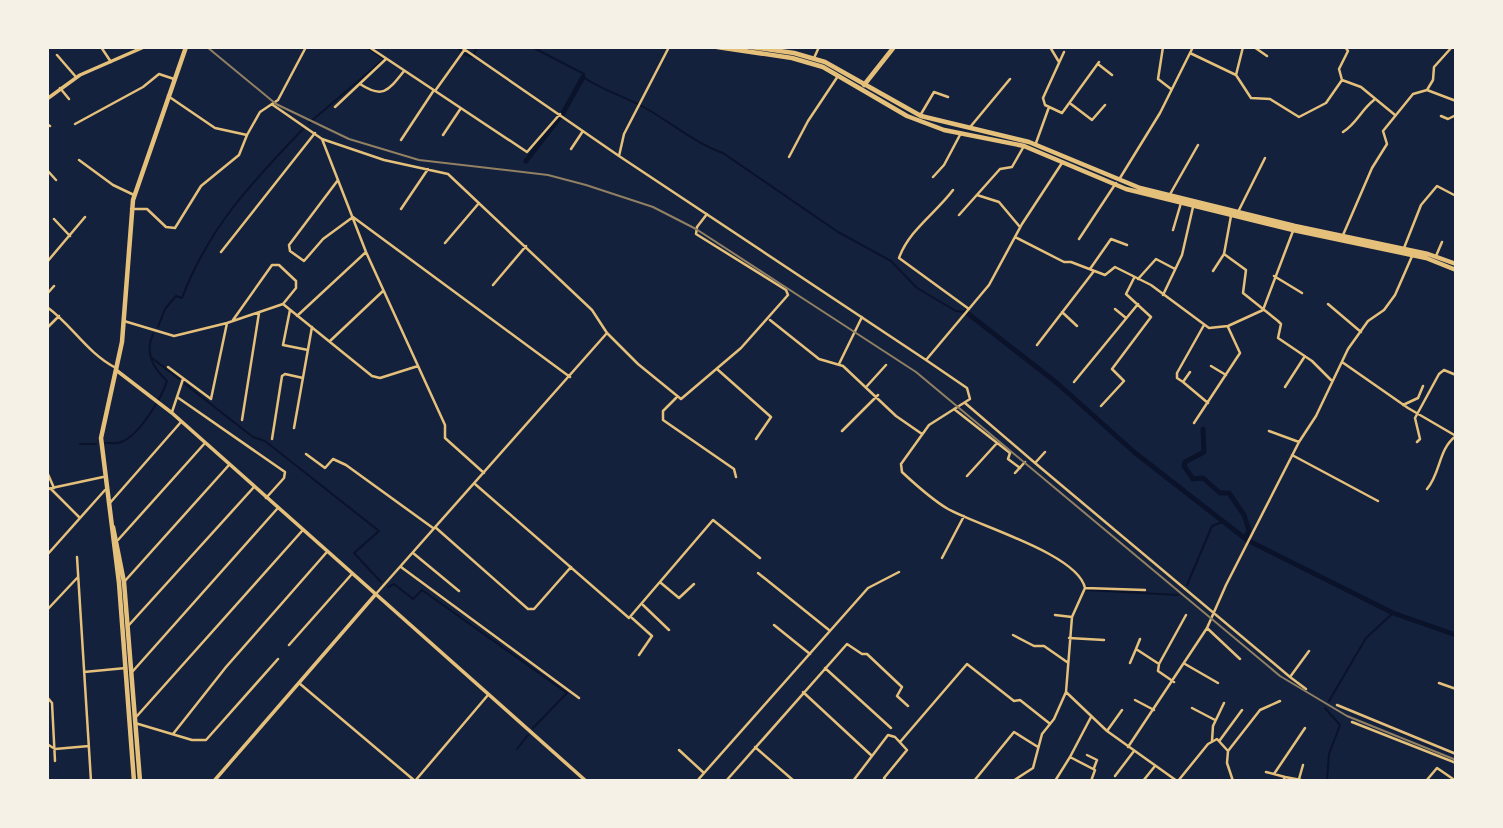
<svg xmlns="http://www.w3.org/2000/svg" width="1503" height="828" viewBox="0 0 1503 828" font-family="'Roboto Condensed',sans-serif">
  <rect width="100%" height="100%" fill="#14213d"/>
  <g fill="none" stroke-linecap="round" stroke-linejoin="round">
    <path stroke="#0b132b" stroke-width="2" d="M457 47 461 51
      M532 47 584 74 583 77C603 91 627 97 647 109 673 124 695 143 723 153L838 232 891 261 917 288 956 311 965 312
      M464 54 472 57
      M474 54 477 47
      M309 123 384 59 366 47
      M158 327 165 309 176 296 182 298C209 227 252 182 303 129
      M152 358 179 379
      M185 384 253 437 265 441 379 531 354 553 381 582
      M105 443C110 443 117 444 121 442 139 436 162 397 167 381 154 369 144 353 153 334
      M80 444H96
      M1187 585 1212 526 1222 522
      M388 587 394 584 413 599 422 590 567 693 533 728
      M1086 590 1178 595
      M1329 701 1366 638 1393 613
      M1325 708 1340 725 1329 754 1327 781
      M517 749 528 735"/>
    <path stroke="#0b132b" stroke-width="5" d="M526 161 563 113 583 77
      M966 312 1057 383 1134 452 1247 540 1393 613 1456 635
      M1203 429 1204 452 1185 462 1184 466 1193 479 1203 478 1220 493H1229L1244 515 1249 530 1246 538"/>
    <path stroke="#e5c07b" stroke-width="2.5" d="M101 47 111 62
      M369 47 527 152 560 114
      M461 47 619 156
      M669 47 624 134 619 156 926 360
      M1050 47 1059 62
      M1163 47 1158 79 1171 89
      M1254 47 1267 56
      M1345 47 1348 51 1339 69 1342 80 1361 87 1395 115
      M1064 52 1043 98 1045 105 1062 113 1099 62
      M1190 53 1236 75 1251 98 1270 99 1299 117 1326 103 1342 80
      M57 55 76 77
      M814 58 819 47
      M1098 64 1112 75
      M1236 75 1243 47
      M360 84C383 99 388 91 404 71
      M60 88 69 99
      M1427 90 1456 101
      M435 91 465 49
      M168 96 215 128 247 135 260 112 278 100 306 47
      M1071 104 1092 120 1105 105
      M273 105 322 139 384 160 448 174 592 310 607 333 638 364 681 399 741 348 788 295 786 290 696 234 697 227 707 214
      M335 107 386 59
      M921 114 934 92 948 97
      M1441 116 1448 119 1456 115
      M47 124 50 126
      M75 124 143 87 159 74 174 79
      M971 126 1010 79
      M1343 132C1357 123 1361 110 1374 100
      M443 135 461 108
      M322 139 366 252 445 425V438L484 473
      M401 140 434 90
      M1036 143 1049 107
      M571 149 583 131
      M789 157 808 121 838 76
      M79 160 113 185 134 195
      M47 170 56 180
      M933 177 944 165 961 133
      M1120 178 1160 113 1193 47
      M338 180 289 245 290 251 304 261 323 239 353 217
      M953 190C936 213 909 230 899 258L969 309
      M977 195 999 202 1020 227
      M1169 196 1198 145
      M131 209H147L166 227 175 228 201 186 239 155 247 135
      M401 209 428 169
      M1238 212 1265 158
      M959 215 1000 169 1012 167 1024 146
      M1231 216 1224 254 1246 270 1243 293 1278 321 1281 324 1278 338 1312 361 1331 380
      M353 217 570 377
      M54 219 70 236
      M1173 230 1181 203
      M1343 235 1372 168 1387 144 1383 131 1413 94 1427 90 1433 80 1434 67 1452 47
      M1015 237 1064 262H1071L1105 275 1115 267 1151 285 1209 328 1228 326 1263 310
      M1079 239 1116 183
      M445 243 479 203
      M1404 248 1421 205 1437 186 1456 196
      M221 252 315 133
      M1436 256 1442 242
      M47 262 85 217
      M1090 269 1111 239 1127 245
      M1213 271 1224 254
      M1274 276 1302 293
      M1138 279 1156 259 1175 269
      M493 285 526 246
      M47 294 54 286
      M1163 295 1182 255 1193 207
      M1328 304 1361 332
      M47 307C73 326 87 353 116 368
      M1115 309 1126 318
      M290 310 283 345 308 350
      M1263 310 1293 231
      M1062 312 1077 326
      M297 316 366 252
      M233 320 272 265H279L296 281V288L283 304
      M770 320 819 359 843 366 896 416 922 434
      M124 321 174 336 227 323 283 304 372 376 380 378 418 366
      M47 328 59 316
      M330 341 383 291
      M1037 345 1094 271
      M1342 362 1408 408 1456 436
      M839 364 862 317
      M1211 366 1226 375
      M168 367 211 399 227 323
      M717 369 771 417 756 439
      M1190 372 1183 382 1208 403
      M1074 382 1138 304
      M1183 382 1177 378V373L1204 325
      M867 386 886 365
      M1285 387 1305 356
      M177 397 285 472 284 478 266 498
      M676 398 663 411V420L734 469 736 477
      M965 403 1035 463 1045 452
      M1403 405 1418 398 1423 386
      M1101 406 1124 381 1112 369 1151 317 1126 294 1134 278
      M954 409 1010 453 1008 459 1020 468
      M172 412 183 379
      M242 420 259 313
      M1194 423 1240 353 1228 327
      M294 428 312 327
      M842 431 878 395
      M1269 431 1299 442
      M272 439 282 376 285 374 303 378
      M1417 442 1420 439 1415 418 1439 374 1444 370 1456 375
      M306 454 325 468 333 459 346 465 433 528
      M1292 455 1378 501
      M1035 463 1290 677 1309 651
      M47 472 54 488
      M1015 473 1025 462
      M967 476 997 443
      M475 484 629 618 713 520 760 558
      M47 489 103 477
      M51 489 80 518
      M1427 489C1441 473 1438 449 1456 436
      M109 504 181 422
      M435 527 528 609H534L571 567
      M118 540 205 443
      M413 553 459 591
      M47 555 105 490
      M77 557 91 781
      M942 558 964 516
      M401 567 579 698
      M758 573 829 630
      M124 582 229 465
      M661 583 679 598 694 584
      M1085 588 1145 590
      M375 595 607 333
      M643 605 669 630
      M47 610 78 577
      M1055 615 1072 617
      M632 618 652 636 639 655
      M129 625 254 487
      M774 625 810 654
      M1207 628 1240 659
      M1013 635 1034 646H1044L1067 662
      M1069 638 1104 640
      M289 645 351 575
      M1136 649 1140 639
      M1130 663 1136 649 1159 664 1158 671 1174 682
      M1159 664 1186 615
      M1185 664 1218 683
      M825 668 891 728
      M133 671 277 509
      M84 672 126 668
      M1290 677 1306 689
      M299 683 415 781 488 695
      M1439 683 1456 689
      M803 692 872 756
      M1066 692 1107 731 1177 781
      M47 697 52 703 55 761
      M1135 700 1154 710
      M1337 705 1456 754
      M1192 708 1215 720
      M137 716 302 531
      M1352 722 1456 763
      M135 723 192 740H206L278 659
      M1107 731 1122 710
      M173 734 226 667 326 553
      M1220 740 1242 710
      M1212 741 1213 726 1224 703
      M900 742 967 664 1014 701 1020 700 1049 723
      M47 744 55 749 89 746
      M755 747 794 781
      M1128 747 1207 628 1226 585 1299 442 1316 416 1348 349 1368 321 1384 310 1395 295 1413 254
      M679 750 704 773
      M1228 751 1260 710 1280 701
      M1087 755 1097 760 1094 768
      M1266 772 1285 777
      M1274 774 1305 728
      M1115 776 1134 751
      M1299 779 1303 765
      M697 781 868 588 899 572
      M726 781 847 644 862 654H867L902 687 897 696 908 706
      M853 781 888 735 895 737 907 750 884 778 886 781
      M974 781 1014 732 1038 747
      M1013 781 1033 768 1042 734 1054 719 1066 692 1072 617 1085 588C1078 554 978 526 948 509 931 499 916 485 902 472L901 464 929 425 970 399 967 388 926 360 989 285 1022 224 1062 163
      M1055 781 1070 757
      M1091 781 1095 770 1070 757 1091 717
      M1143 781 1155 766
      M1178 781 1208 744 1217 739 1228 751 1227 763 1233 781
      M1283 781 1285 777 1301 780
      M1426 781 1437 768 1456 781"/>
    <path stroke="#e5c07b" stroke-width="3.5" d="M47 99 80 75 144 47
      M116 370 172 413 586 781
      M214 781 375 595"/>
    <path stroke="#e5c07b" stroke-width="4.5" d="M864 85 894 47"/>
    <path stroke="#e5c07b" stroke-width="4.5" d="M717 47 792 58 823 67 907 116 944 130 1024 146 1126 189 1293 230 1426 258 1456 270
      M751 47 794 53 825 62 921 116 1029 142 1140 188 1295 226 1428 254 1456 264
      M113 527 124 582 140 781
      M134 781 119 583 101 438 122 342 133 200 186 47"/>
    <path stroke="#918062" stroke-width="2" d="M207 47 276 104 349 139 419 160 548 175 586 185 653 207 696 229 916 372 1280 676 1347 716 1456 760"/>
  </g>
  <rect width="1503" height="828" fill="none" stroke="#f6f1e7" stroke-width="98"/>
</svg>
